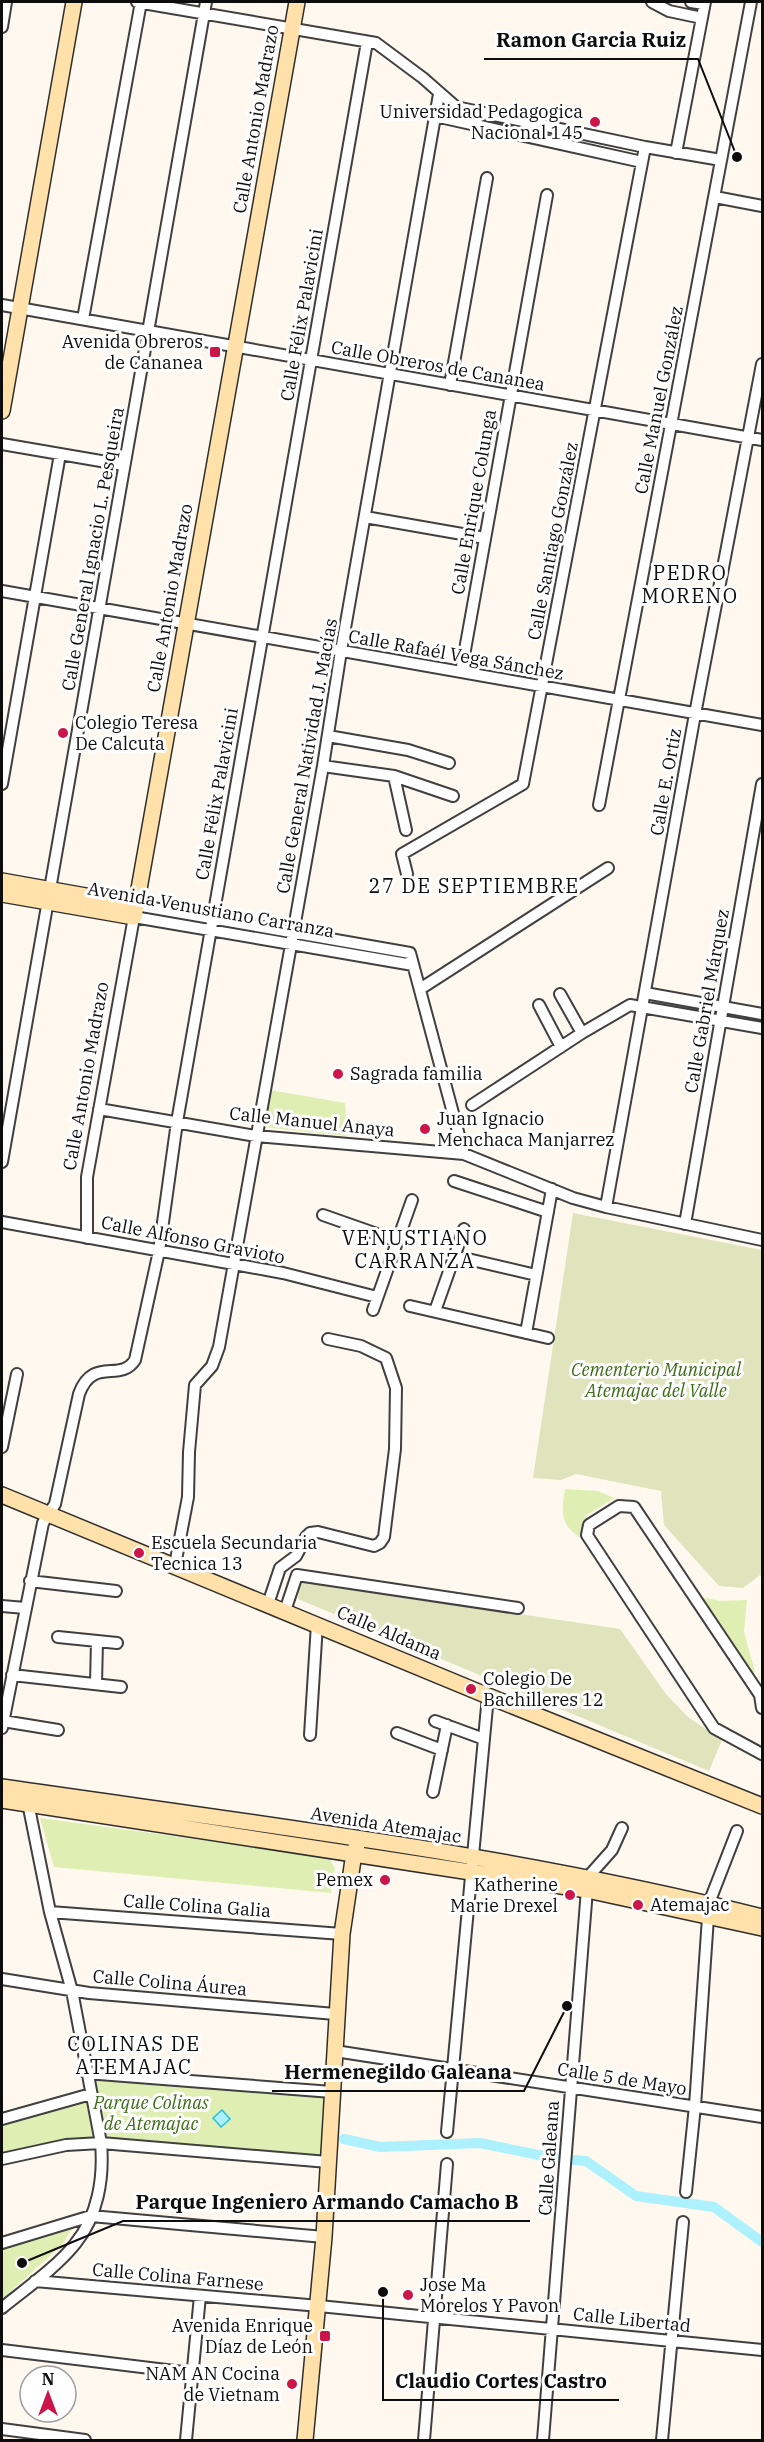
<svg xmlns="http://www.w3.org/2000/svg" width="764" height="2442" viewBox="0 0 764 2442" font-family="'IBM Plex Serif',serif">
  <rect width="100%" height="100%" fill="#fff8ee"/>
  <path fill="#dfeeb3" d="M270 1090 345 1103 347 1136 263 1127Z
    M565 1489 598 1491 614 1498 585 1516 589 1522 584 1529 583 1539C560 1526 561 1513 565 1489Z
    M700 1597 721 1601 747 1600 744 1632 755 1672 750 1676Z
    M40 1818 329 1857 335 1869 331 1893 54 1867Z
    M93 2078 328 2097 323 2158 107 2140Z
    M87 2100 93 2139 2 2157V2124Z
    M72 2229 61 2246 2 2299V2249Z"/>
  <path fill="#e0e4bc" d="M573 1213 762 1250V1576L760 1575 743 1588 719 1586 664 1525 661 1491 576 1474 561 1480 533 1478Z
    M299 1581 620 1629 666 1694 688 1717 722 1740 709 1771 298 1599Z"/>
  <path fill="#acf1fd" stroke="#2bbedc" stroke-width="1.5" d="M222 2110 230 2119 221 2127 213 2118Z"/>
  <g fill="none" stroke-linecap="round" stroke-linejoin="round">
    <path stroke="#acf1fd" stroke-width="10" d="M344 2139 380 2147 480 2143 558 2159
      M574 2160 586 2161 636 2196 714 2207 762 2242"/>
    <g stroke="#404040" stroke-width="14">
      <path id="street" d="M137 2 376 43 423 78 456 107 645 147 721 160
        M652 2 669 11 702 18
        M691 2 704 4
        M2 27 6 2
        M435 116 642 162
        M676 153 705 2
        M715 197 762 206
        M2 305 762 440
        M83 319 141 2
        M450 385 487 178
        M2 444 124 465
        M365 517 485 538
        M2 591 762 725
        M461 672 547 195
        M328 736 408 750 449 763
        M323 766 394 776 453 796
        M394 776 406 830
        M2 784 60 454
        M599 805 751 2
        M407 874 402 854 523 784 645 147
        M136 905 410 953 464 1154
        M420 989 608 868
        M645 993 762 1014
        M560 994 582 1033
        M539 1005 561 1047
        M472 1105 582 1033 630 1005 762 1028
        M99 1109 256 1136 464 1154 573 1198 606 1207 762 1240
        M2 1162 206 2
        M454 1181 548 1212
        M606 1207 695 714 762 364
        M323 1215 397 1241
        M2 1222 283 1273 377 1297
        M685 1224 762 784
        M87 1238V1177L134 917 413 965
        M455 1256 536 1275
        M410 1306 548 1338
        M373 1310 412 1200
        M435 1311 464 1229
        M526 1333 552 1189
        M2 1447 17 1374
        M175 1565 188 1497 189 1452 195 1385 212 1366 219 1347 323 766 341 651 439 94
        M30 1581 116 1591
        M268 1604 280 1568 296 1556 306 1537 310 1533 318 1532 374 1546 380 1543 384 1537 395 1449 396 1388 386 1358 361 1346 328 1339
        M2 1606 25 1608
        M285 1611 297 1575 518 1608
        M58 1637 117 1643
        M12 1675 121 1687
        M96 1684 97 1641
        M762 1708 760 1695 634 1507 619 1506 589 1525 587 1535 714 1728 762 1754
        M3 1721 58 1730
        M435 1721 484 1739
        M2 1728 43 1523 55 1504 79 1394C93 1356 120 1383 135 1360L159 1251 177 1122 367 42
        M397 1733 442 1750
        M310 1735 317 1624
        M433 1792 447 1725
        M50 1912 342 1934
        M2 1979 89 1993 335 2014
        M335 2051 762 2117
        M86 2073 332 2092
        M2 2119 91 2094
        M447 2132 488 1696
        M2 2159 66 2145 101 2143 328 2162
        M686 2192 695 2106 709 1903 737 1831
        M2 2243 91 2216 324 2237
        M35 2281 319 2306 762 2350
        M2 2308C24 2290 57 2267 75 2244 98 2216 104 2178 101 2143L72 1991 50 1912 27 1798
        M2 2350 191 2373
        M2 2429 85 2440
        M186 2440 200 2296
        M424 2440 447 2164
        M543 2440 588 1877 612 1850 622 1828
        M662 2440 683 2222"/>
    </g>
    <g stroke="#2f2f2f" stroke-width="18">
      <path id="secondary" d="M2 411 74 2
        M2 881 136 905
        M2 894 134 917 297 2
        M2 1495 488 1696 762 1806
        M2 1787C256 1824 513 1854 762 1917
        M2 1800 587 1890 762 1928
        M305 2440 324 2237 342 1934 354 1853 357 1845"/>
    </g>
    <use href="#street" stroke="#fff" stroke-width="10"/>
    <use href="#secondary" stroke="#ffe1a9" stroke-width="15"/>
  </g>
  <g fill="#cc1649" stroke="#fff" stroke-width="2">
    <circle cx="595" cy="122" r="6"/>
    <rect x="209" y="346" width="12" height="12" rx="3"/>
    <circle cx="63" cy="733" r="6"/>
    <circle cx="338" cy="1074" r="6"/>
    <circle cx="425" cy="1129" r="6"/>
    <circle cx="139" cy="1553" r="6"/>
    <circle cx="471" cy="1689" r="6"/>
    <circle cx="385" cy="1880" r="6"/>
    <circle cx="570" cy="1895" r="6"/>
    <circle cx="638" cy="1905" r="6"/>
    <circle cx="408" cy="2295" r="6"/>
    <rect x="319" y="2330" width="12" height="12" rx="3"/>
    <circle cx="292" cy="2384" r="6"/>
  </g>
  <g text-anchor="middle" stroke-width="6" stroke-linejoin="round" paint-order="stroke">
    <g font-size="18" fill="#0d0d0d" stroke="#fff" text-anchor="start">
      <text x="583" y="118" text-anchor="end">Universidad Pedagogica<tspan x="583" dy="21">Nacional 145</tspan></text>
      <text x="203" y="348" text-anchor="end">Avenida Obreros<tspan x="203" dy="21">de Cananea</tspan></text>
      <text x="75" y="729">Colegio Teresa<tspan x="75" dy="21">De Calcuta</tspan></text>
      <text x="350" y="1080">Sagrada familia</text>
      <text x="437" y="1125">Juan Ignacio<tspan x="437" dy="21">Menchaca Manjarrez</tspan></text>
      <text x="151" y="1549">Escuela Secundaria<tspan x="151" dy="21">Tecnica 13</tspan></text>
      <text x="483" y="1685">Colegio De<tspan x="483" dy="21">Bachilleres 12</tspan></text>
      <text x="373" y="1886" text-anchor="end">Pemex</text>
      <text x="558" y="1891" text-anchor="end">Katherine<tspan x="558" dy="21">Marie Drexel</tspan></text>
      <text x="650" y="1911">Atemajac</text>
      <text x="420" y="2291">Jose Ma<tspan x="420" dy="21">Morelos Y Pavon</tspan></text>
      <text x="313" y="2332" text-anchor="end">Avenida Enrique<tspan x="313" dy="21">Díaz de León</tspan></text>
      <text x="280" y="2380" text-anchor="end">NAM AN Cocina<tspan x="280" dy="21">de Vietnam</tspan></text>
    </g>
    <g font-size="18" fill="#0d0d0d" stroke="#fff">
      <text transform="translate(256 119) rotate(-80)" y="6">Calle Antonio Madrazo</text>
      <text transform="translate(302 315) rotate(-80)" y="6">Calle Félix Palavicini</text>
      <text transform="translate(438 366) rotate(10)" y="6">Calle Obreros de Cananea</text>
      <text transform="translate(659 400) rotate(-79)" y="6">Calle Manuel González</text>
      <text transform="translate(474 502) rotate(-80)" y="6">Calle Enrique Colunga</text>
      <text transform="translate(553 541) rotate(-79)" y="6">Calle Santiago González</text>
      <text transform="translate(93 549) rotate(-80)" y="6">Calle General Ignacio L. Pesqueira</text>
      <text transform="translate(170 598) rotate(-80)" y="6">Calle Antonio Madrazo</text>
      <text transform="translate(456 655) rotate(10)" y="6">Calle Rafaél Vega Sánchez</text>
      <text transform="translate(307 756) rotate(-80)" y="6">Calle General Natividad J. Macías</text>
      <text transform="translate(666 782) rotate(-80)" y="6">Calle E. Ortiz</text>
      <text transform="translate(217 794) rotate(-80)" y="6">Calle Félix Palavicini</text>
      <text transform="translate(211 910) rotate(10)" y="6">Avenida Venustiano Carranza</text>
      <text transform="translate(707 1001) rotate(-80)" y="6">Calle Gabriel Márquez</text>
      <text transform="translate(86 1076) rotate(-80)" y="6">Calle Antonio Madrazo</text>
      <text transform="translate(312 1122) rotate(6)" y="6">Calle Manuel Anaya</text>
      <text transform="translate(193 1240) rotate(11)" y="6">Calle Alfonso Gravioto</text>
      <text transform="translate(389 1633) rotate(23)" y="6">Calle Aldama</text>
      <text transform="translate(386 1825) rotate(9)" y="6">Avenida Atemajac</text>
      <text transform="translate(197 1906) rotate(4)" y="6">Calle Colina Galia</text>
      <text transform="translate(170 1983) rotate(5)" y="6">Calle Colina Áurea</text>
      <text transform="translate(622 2079) rotate(9)" y="6">Calle 5 de Mayo</text>
      <text transform="translate(549 2158) rotate(-86)" y="6">Calle Galeana</text>
      <text transform="translate(178 2277) rotate(5)" y="6">Calle Colina Farnese</text>
      <text transform="translate(632 2320) rotate(6)" y="6">Calle Libertad</text>
    </g>
    <g font-size="18" font-style="italic" fill="#3c6c16" stroke="#fff">
      <text x="656" y="1376">Cementerio Municipal<tspan x="656" dy="21">Atemajac del Valle</tspan></text>
      <text x="151" y="2109">Parque Colinas<tspan x="151" dy="21">de Atemajac</tspan></text>
    </g>
    <g font-size="20" letter-spacing="1.5" fill="#0d0d0d" stroke="#fff">
      <text x="690" y="580">PEDRO<tspan x="690" dy="23">MORENO</tspan></text>
      <text x="474" y="893">27 DE SEPTIEMBRE</text>
      <text x="415" y="1245">VENUSTIANO<tspan x="415" dy="23">CARRANZA</tspan></text>
      <text x="134" y="2051">COLINAS DE<tspan x="134" dy="23">ATEMAJAC</tspan></text>
    </g>
  </g>
  <path fill="none" stroke="#0d0d0d" stroke-width="2" d="M737 157L698 59H484M567 2006L524 2091H272M22 2263L123 2221H530M383 2292L383 2400H619"/>
  <g fill="#0d0d0d" stroke="#fff" stroke-width="2">
    <circle cx="737" cy="157" r="6"/>
    <circle cx="567" cy="2006" r="6"/>
    <circle cx="22" cy="2263" r="6"/>
    <circle cx="383" cy="2292" r="6"/>
  </g>
  <g font-size="20" text-anchor="middle" font-weight="bold" fill="#0d0d0d" stroke="#fff" stroke-width="6" stroke-linejoin="round" paint-order="stroke">
    <text x="591" y="47">Ramon Garcia Ruiz</text>
    <text x="398" y="2079">Hermenegildo Galeana</text>
    <text x="327" y="2209">Parque Ingeniero Armando Camacho B</text>
    <text x="501" y="2388">Claudio Cortes Castro</text>
  </g>
  <rect width="764" height="2442" fill="none" stroke="#0d0d0d" stroke-width="6"/>
  <g transform="translate(48 2394)"><circle r="28" fill="#ffffff" stroke="#9e9e9e" stroke-width="1.5"/>
  <path d="M0-4.5L10 22L0 15L-10 22Z" fill="#cc1649"/>
  <text y="-9" font-size="16" font-weight="bold" text-anchor="middle" fill="#0d0d0d">N</text>
  </g>
</svg>
